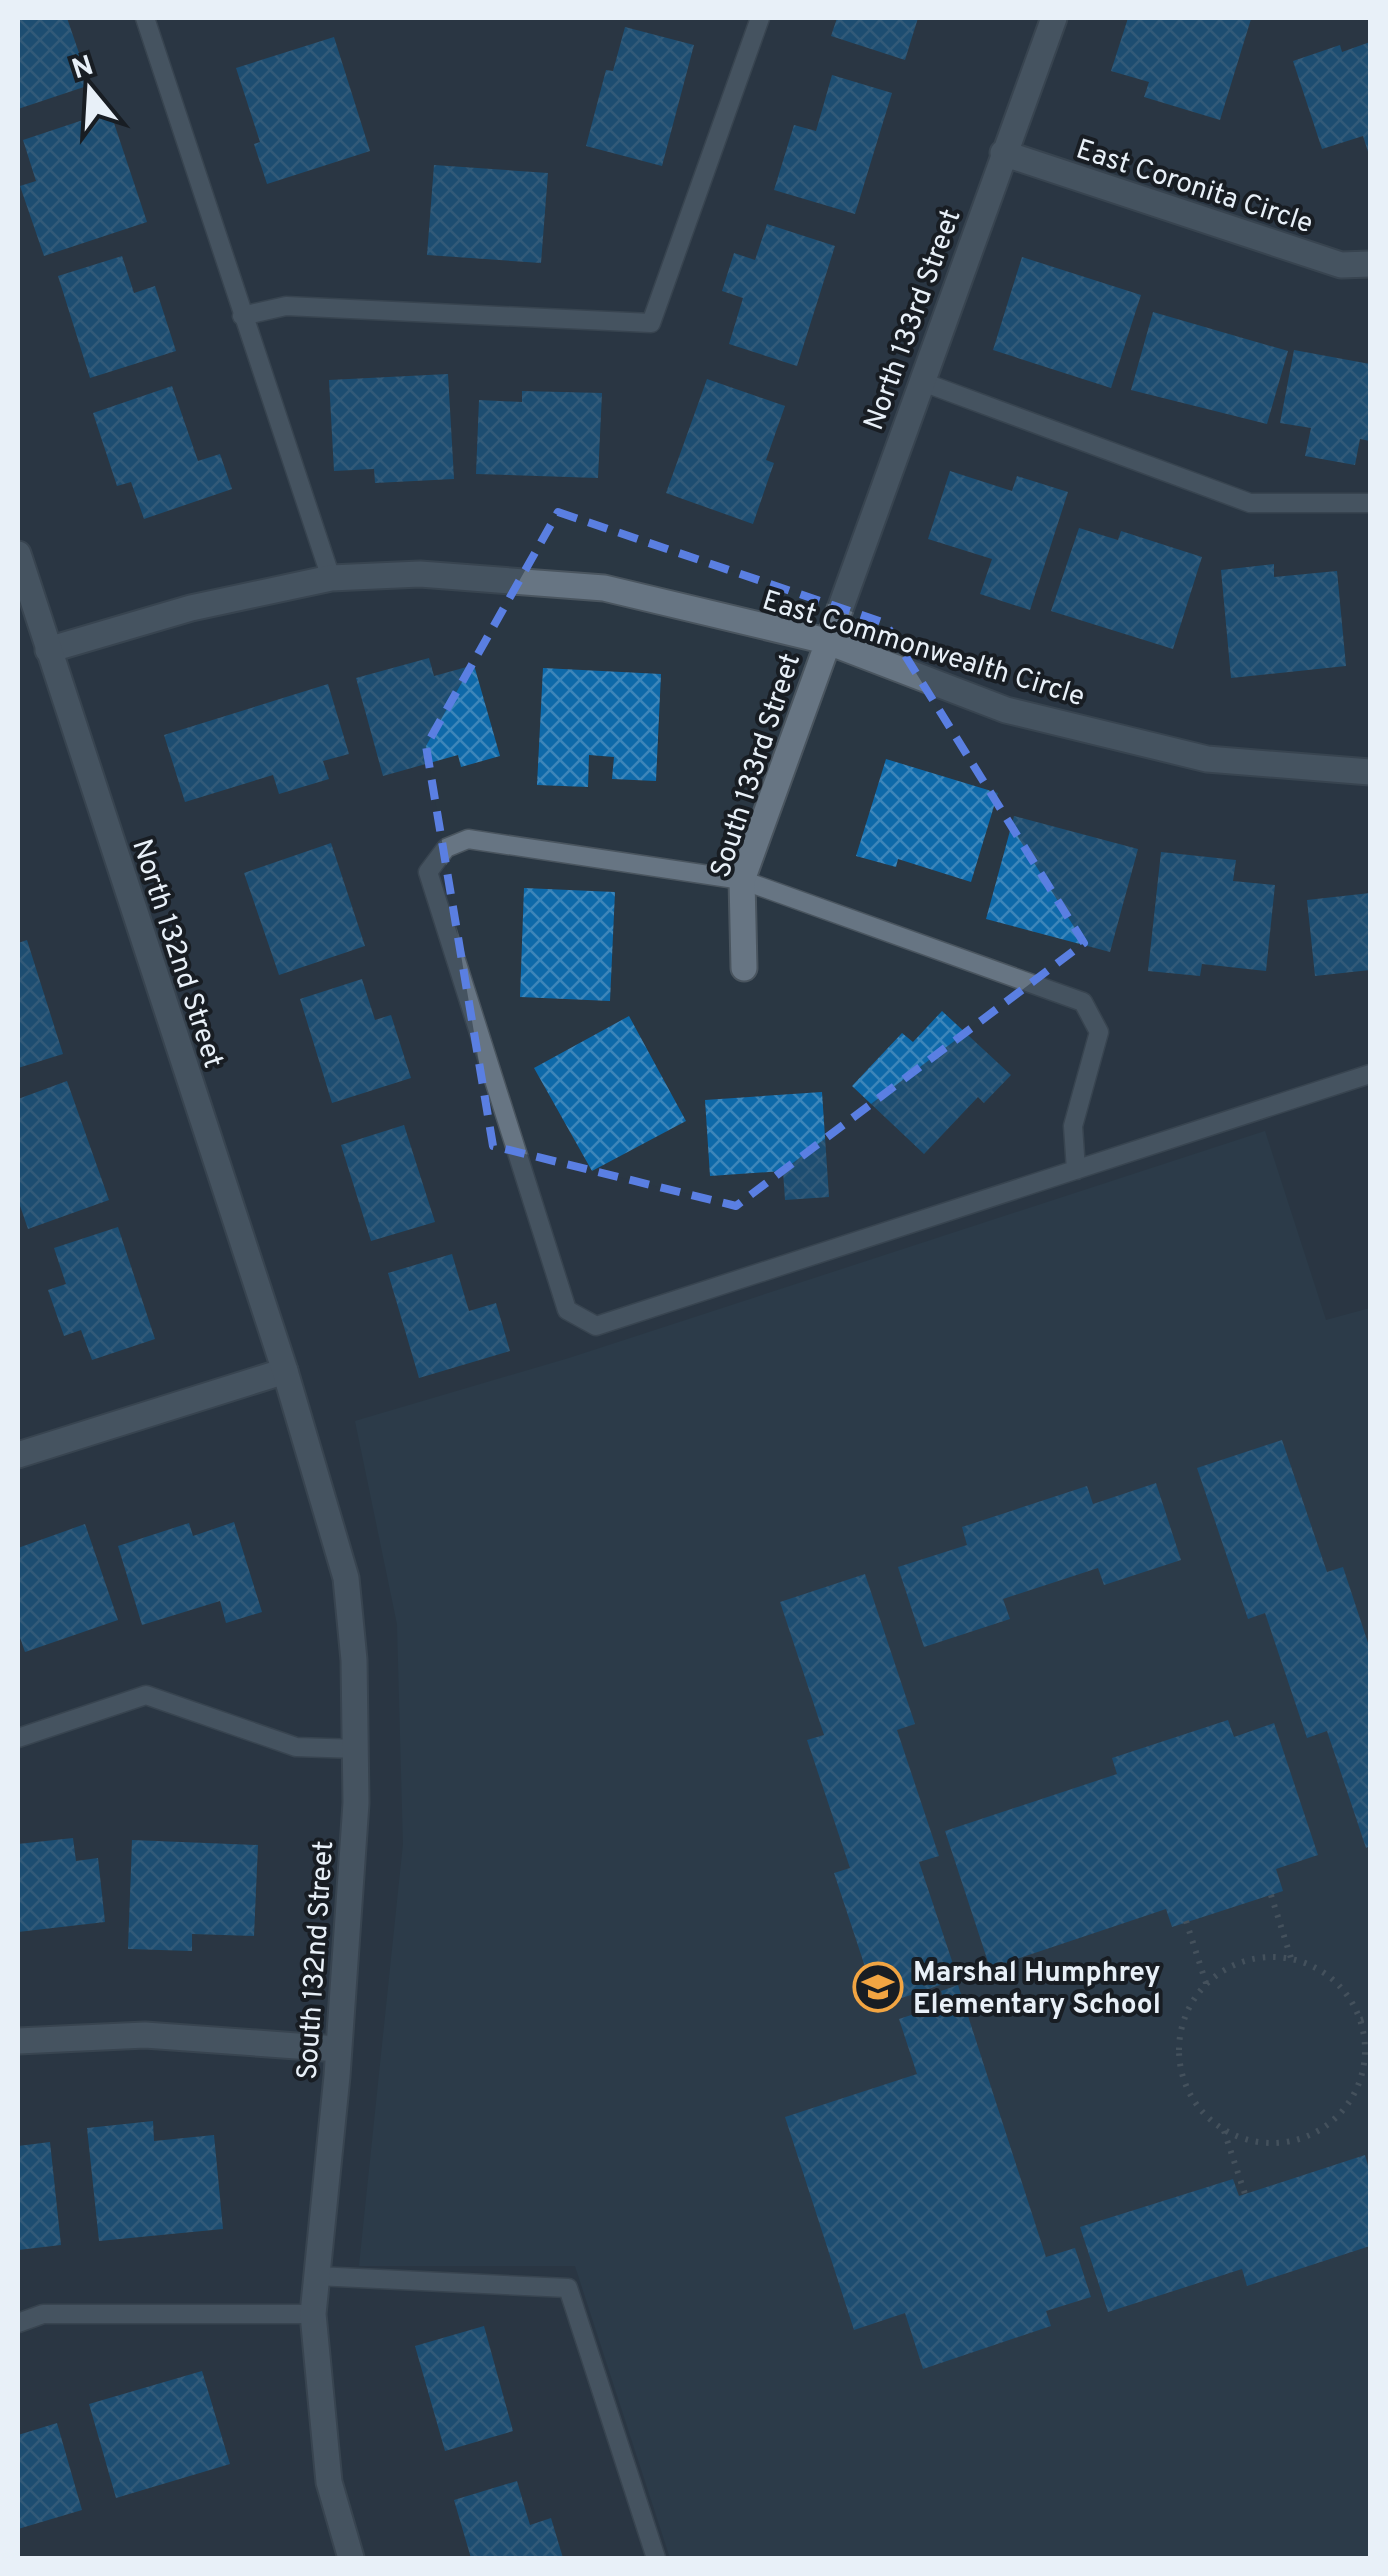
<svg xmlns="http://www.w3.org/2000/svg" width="1388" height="2576" viewBox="0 0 1388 2576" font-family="Overpass,sans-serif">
  <defs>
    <pattern id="building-cross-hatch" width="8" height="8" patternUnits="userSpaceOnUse" patternTransform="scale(2.5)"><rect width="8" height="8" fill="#0e69a9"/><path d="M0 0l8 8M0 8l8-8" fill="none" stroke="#3d86ba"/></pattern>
  </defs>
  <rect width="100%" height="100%" fill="#2a3743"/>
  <path fill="#2f4151" d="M1265 1131 1326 1320 1370 1308V2558H670L575 2266H359L403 1844 397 1624 355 1421 569 1358Z"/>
  <path fill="url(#building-cross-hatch)" d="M18 18H67L90 85 18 109Z
    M837 18H918L905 60 831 36Z
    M1128 18 1251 19 1220 120 1144 97 1149 82 1111 71Z
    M625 27 694 45 662 166 586 146 606 70 613 71Z
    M334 37 370 151 267 184 254 144 260 142 236 68Z
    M1370 42V158L1363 136 1322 149 1293 61 1340 45 1342 52Z
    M832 75 892 93 855 214 774 190 794 125 816 131Z
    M110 111 147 222 44 256 20 186 36 181 23 140Z
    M434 165 548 173 541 263 427 255Z
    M767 224 835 246 797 366 729 344 743 298 722 291 734 253 755 260Z
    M122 256 134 293 155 286 176 351 90 378 58 276Z
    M1022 257 1141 295 1111 388 993 350Z
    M1153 312 1288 351 1267 424 1131 390Z
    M1294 350 1370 364V441L1360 439 1355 465 1305 456 1311 428 1280 423Z
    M448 374 454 479 375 483 374 469 334 471 329 380Z
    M707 379 785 406 766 460 774 463 753 524 666 493Z
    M172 386 198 461 220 454 232 489 144 519 131 482 117 486 93 413Z
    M522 391 602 393 598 478 476 474 479 400 522 402Z
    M950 471 1012 491 1017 476 1068 492 1030 610 980 594 992 559 928 539Z
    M1079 528 1118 540 1121 531 1202 557 1173 649 1051 611Z
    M1274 564V577L1337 571 1346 666 1231 678 1221 570Z
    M429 658 434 676 474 665 500 756 461 767 458 755 383 776 356 678Z
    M543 668 661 674 656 781 612 779 614 757 589 755 588 787 537 785Z
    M328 684 349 754 323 761 329 779 279 794 273 775 185 802 164 735Z
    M886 759 998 793 971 882 898 859 896 867 856 856Z
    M1014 816 1138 849 1110 952 986 919Z
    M331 843 365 946 279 975 244 873Z
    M1161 852 1236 860 1233 881 1275 885 1266 971 1202 964 1200 976 1148 971Z
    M524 888 615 892 610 1001 520 997Z
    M1370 893V970L1315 976 1307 900Z
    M27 940 63 1054 18 1068V943Z
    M362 979 375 1020 391 1015 411 1078 332 1103 300 999Z
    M942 1011 1011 1075 984 1103 978 1097 924 1154 852 1086 902 1033 913 1042Z
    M629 1016 686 1121 592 1171 534 1068Z
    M67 1081 109 1200 28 1229 18 1200V1099Z
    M822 1092 829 1197 785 1200 783 1171 710 1176 705 1100Z
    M404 1125 435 1222 371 1241 341 1145Z
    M118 1227 155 1339 92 1360 81 1330 64 1336 48 1290 66 1284 54 1248Z
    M452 1254 469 1311 496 1303 510 1351 419 1378 388 1273Z
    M1282 1440 1327 1572 1343 1567 1370 1649V1846L1366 1848 1327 1731 1307 1738 1265 1613 1248 1619 1197 1468Z
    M1156 1483 1181 1560 1104 1585 1098 1568 1003 1599 1010 1619 924 1647 898 1567 967 1545 962 1527 1087 1486 1093 1504Z
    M234 1522 262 1612 226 1623 220 1601 142 1625 118 1546 189 1523 193 1536Z
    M85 1524 118 1620 25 1652 18 1632V1548Z
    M865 1574 915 1724 897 1730 939 1856 919 1862 958 1979 878 2006 834 1873 850 1868 807 1740 824 1735 780 1602Z
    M1228 1720 1234 1737 1274 1723 1318 1855 1276 1869 1283 1891 1172 1927 1166 1909 990 1968 945 1831 1117 1774 1112 1758Z
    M73 1838 76 1861 98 1858 105 1922 18 1932V1844Z
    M132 1840 258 1845 254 1936 192 1934V1951L128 1949Z
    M958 1985 1046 2257 1075 2248 1091 2297 1046 2311 1051 2326 923 2369 905 2313 854 2330 785 2117 917 2074 899 2019 945 2004 941 1991Z
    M153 2121 154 2141 214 2135 223 2229 99 2241 87 2128Z
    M50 2142 61 2245 18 2250V2146Z
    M1365 2155 1370 2173V2246L1247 2286 1242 2269 1108 2312 1080 2227 1233 2179 1239 2196Z
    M484 2326 513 2431 445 2451 415 2346Z
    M202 2371 230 2464 116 2498 89 2404Z
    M57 2423 82 2510 18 2529V2435Z
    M517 2481 530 2525 551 2518 563 2558H471L454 2500Z"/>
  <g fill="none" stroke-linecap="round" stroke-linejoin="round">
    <g stroke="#4a555f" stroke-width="21">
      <path id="service" d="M145 18 331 578
        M242 316 286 306 651 323 760 18
        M920 381 1250 503H1370
        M1076 1170 1073 1126 1099 1032 1083 1002 742 880 468 839 446 848 428 872 567 1310 596 1326 1370 1074
        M18 1738 146 1695 296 1747 358 1749
        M316 2276 568 2288 656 2558
        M18 2323 43 2314H313"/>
    </g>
    <g stroke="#4a555f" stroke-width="29">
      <path id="minor" d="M1003 153 1341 265 1370 264
        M48 650 191 608 331 578 420 574 604 588 826 641 1006 710 1207 759 1370 772
        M744 968 742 880 1054 18
        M18 1455 285 1371
        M18 2041 145 2035 338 2049"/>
    </g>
    <g stroke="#4a555f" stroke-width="29">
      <path id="tertiary" d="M18 554 285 1371 346 1578 354 1660 356 1803 337 2076 313 2314 329 2482 351 2558"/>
    </g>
    <path stroke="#65717b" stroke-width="6" stroke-dasharray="2.5 8" stroke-linecap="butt" d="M1271 1895 1291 1958
      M1186 1921 1206 1983
      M1179 2050a93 93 0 1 1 186 0a93 93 0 1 1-186 0Z
      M1361 2020 1370 2017
      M1224 2131 1245 2194"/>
    <use href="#service" stroke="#677583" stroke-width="18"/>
    <use href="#minor" stroke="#677583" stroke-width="25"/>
    <use href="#tertiary" stroke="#677583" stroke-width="25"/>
  </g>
  <path d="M0 0H1388V2576H0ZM558 512 885 623 1084 943 736 1206 493 1146 426 746Z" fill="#2a3743" fill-opacity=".55" fill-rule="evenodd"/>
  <path fill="none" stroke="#5a7fe2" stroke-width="8" stroke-dasharray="20 12" stroke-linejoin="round" d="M558 512 885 623 1084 943 736 1206 493 1146 426 746Z"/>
  <defs>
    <g id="school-ring" transform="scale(2.5)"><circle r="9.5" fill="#181d23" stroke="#f2a542" stroke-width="1.5"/><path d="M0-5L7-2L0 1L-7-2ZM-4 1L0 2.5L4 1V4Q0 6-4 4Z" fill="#f2a542"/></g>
  </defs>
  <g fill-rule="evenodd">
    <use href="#school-ring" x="878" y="1987"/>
  </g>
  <g text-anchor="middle" stroke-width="8" stroke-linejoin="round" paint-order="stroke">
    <g font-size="28" fill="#e8f0f8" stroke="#181d23">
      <text transform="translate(1195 185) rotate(18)" y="10">East Coronita Circle</text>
      <text transform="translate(911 319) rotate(-70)" y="10">North 133rd Street</text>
      <text transform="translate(924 647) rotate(17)" y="10">East Commonwealth Circle</text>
      <text transform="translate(754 765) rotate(-72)" y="10">South 133rd Street</text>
      <text transform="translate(179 953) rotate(72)" y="10">North 132nd Street</text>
      <text transform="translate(314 1960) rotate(-86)" y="10">South 132nd Street</text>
    </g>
    <g font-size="28" font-weight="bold" fill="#e8f0f8" stroke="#181d23" text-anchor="start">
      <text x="913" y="1981">Marshal Humphrey<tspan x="913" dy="32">Elementary School</tspan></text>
    </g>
  </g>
  <rect width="1388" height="2576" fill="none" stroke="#e8f0f8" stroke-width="40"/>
  <g transform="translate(90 90) rotate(342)" stroke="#181d23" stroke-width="8" paint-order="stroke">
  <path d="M0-8L18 38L0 25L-18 38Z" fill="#e8f0f8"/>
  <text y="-15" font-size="28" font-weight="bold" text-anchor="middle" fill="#e8f0f8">N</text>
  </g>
</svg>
